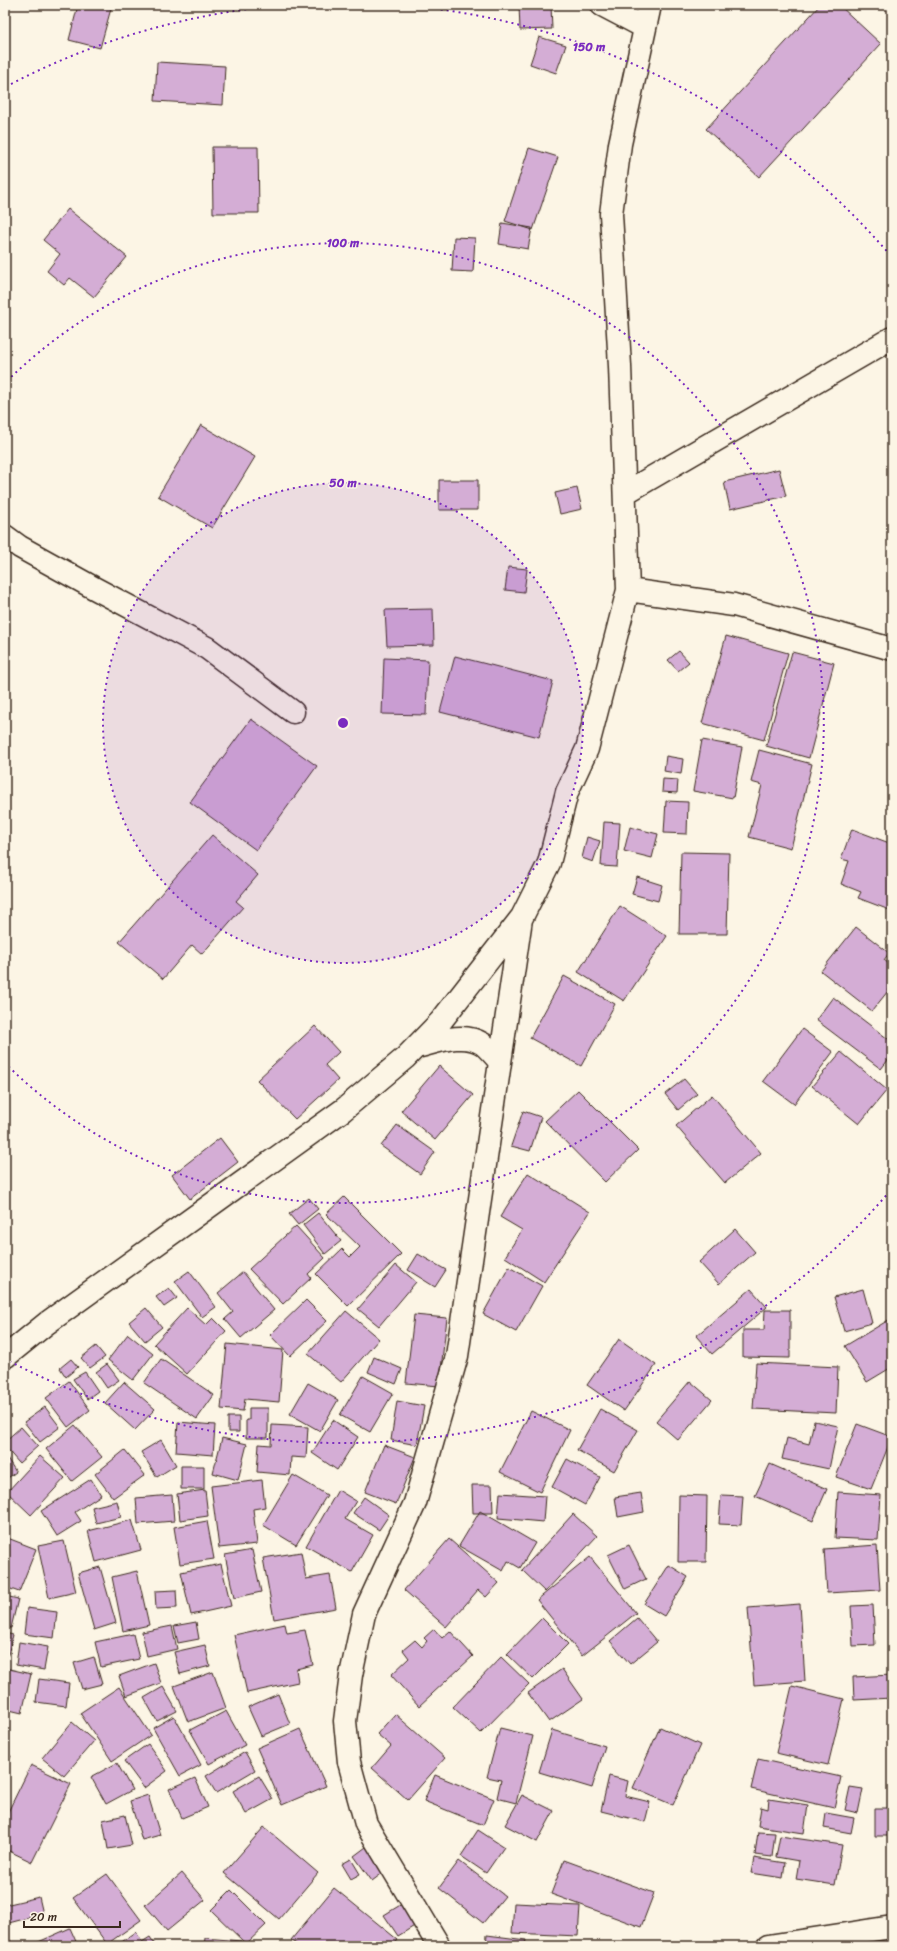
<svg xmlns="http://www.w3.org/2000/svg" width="897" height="1951" viewBox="0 0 897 1951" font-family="Sriracha,sans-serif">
  <rect width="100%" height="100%" fill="#fcf5e5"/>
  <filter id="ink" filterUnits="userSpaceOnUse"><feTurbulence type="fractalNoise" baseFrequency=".025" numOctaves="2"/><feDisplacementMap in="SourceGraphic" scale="8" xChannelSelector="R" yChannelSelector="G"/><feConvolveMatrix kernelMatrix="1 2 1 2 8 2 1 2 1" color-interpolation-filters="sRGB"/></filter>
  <g filter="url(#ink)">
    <path fill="#d4add5" stroke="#3b2a1e" d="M78 5H112L100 48 69 40Z
      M519 5H551L552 29 520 30Z
      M820 5H839L881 44 759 177 706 129Z
      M539 37 566 45 556 73 530 64Z
      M157 62 225 66 223 105 155 101Z
      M212 147H258L259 213H213Z
      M529 148 558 157 533 230 505 221Z
      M68 209 127 257 94 297 70 278 64 285 47 271 60 254 43 240Z
      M502 223 532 228 528 249 499 244Z
      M454 237 475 238 473 272 452 271Z
      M201 425 255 457 212 528 158 496Z
      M779 469 786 496 730 509 724 482Z
      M439 480H478V510H439Z
      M577 488 582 509 560 514 555 493Z
      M508 567 527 569 524 592 505 590Z
      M433 609 434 645 387 646 385 610Z
      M726 636 788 653 764 740 702 723Z
      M679 651 689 662 678 671 668 660Z
      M792 652 834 663 809 758 766 746Z
      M455 656 553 681 539 737 440 712Z
      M384 658 428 660 426 715 382 714Z
      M251 719 317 766 256 850 190 802Z
      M702 740 742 747 733 798 693 791Z
      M759 750 812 764 791 848 749 837 762 785 751 782Z
      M666 756 683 759 681 774 664 771Z
      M663 779 678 780 677 793 662 792Z
      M666 801 688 802 687 834 664 833Z
      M604 822 620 823 617 867 601 866Z
      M630 827 658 834 652 858 624 851Z
      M852 829 892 844V911L858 898 861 892 841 884 849 861 841 859Z
      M212 835 258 875 236 901 243 907 202 954 192 945 163 979 119 942Z
      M587 837 600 841 593 862 582 858Z
      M681 852 729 853 727 934H679Z
      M637 877 662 885 658 901 632 894Z
      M620 906 667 936 624 1001 578 972Z
      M856 927 889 953 884 960 892 966V986L872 1011 821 971Z
      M564 976 615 1004 581 1066 530 1038Z
      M833 997 892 1042V1055L881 1069 816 1020Z
      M315 1026 339 1052 325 1065 338 1080 295 1119 257 1080Z
      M802 1029 833 1052 794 1104 763 1081Z
      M841 1052 887 1090 859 1124 812 1086Z
      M439 1066 473 1095 435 1140 401 1111Z
      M684 1079 697 1094 678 1110 665 1094Z
      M578 1090 638 1150 605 1182 545 1121Z
      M712 1095 761 1153 725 1183 676 1126Z
      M523 1111 541 1117 530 1151 511 1146Z
      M397 1125 435 1152 420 1174 381 1146Z
      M220 1138 238 1162 190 1199 172 1175Z
      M528 1173 590 1212 544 1282 505 1257 522 1230 500 1217Z
      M344 1197 401 1254 348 1306 316 1274 342 1249 350 1257 360 1247 326 1214Z
      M309 1198 318 1209 298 1225 289 1214Z
      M318 1213 341 1241 325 1254 303 1225Z
      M296 1226 325 1258 308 1274 311 1278 283 1304 249 1269Z
      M735 1229 755 1252 719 1284 699 1262Z
      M418 1254 446 1270 435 1287 408 1270Z
      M396 1265 416 1282 379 1326 358 1309Z
      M509 1267 542 1286 516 1332 483 1314Z
      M189 1271 216 1307 202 1317 175 1281Z
      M243 1272 274 1310 241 1338 225 1319 233 1312 218 1293Z
      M169 1288 177 1298 164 1307 156 1297Z
      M751 1289 767 1307 712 1354 696 1336Z
      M863 1289 872 1323 844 1331 834 1297Z
      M306 1300 327 1321 290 1356 270 1335Z
      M146 1308 162 1327 145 1341 129 1322Z
      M187 1308 206 1325 213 1318 226 1331 187 1374 154 1344Z
      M765 1310H790V1358L743 1357V1330H764Z
      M346 1311 379 1339 341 1382 308 1354Z
      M414 1315 447 1318 439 1386 406 1383Z
      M892 1318V1367L867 1382 845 1346Z
      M128 1334 153 1354 133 1380 108 1360Z
      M619 1339 656 1365 624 1411 587 1385Z
      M227 1344 283 1350 279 1402 245 1399 243 1411 221 1409Z
      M96 1346 105 1357 90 1368 81 1358Z
      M374 1357 402 1369 396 1384 368 1372Z
      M71 1359 78 1367 66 1377 60 1368Z
      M161 1359 214 1395 197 1419 144 1383Z
      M756 1363 838 1367 836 1413 753 1409Z
      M107 1364 119 1380 107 1388 96 1372Z
      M85 1372 98 1391 87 1399 73 1379Z
      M363 1376 393 1393 370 1432 340 1415Z
      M69 1381 90 1410 68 1427 46 1398Z
      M690 1381 712 1400 678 1440 656 1421Z
      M124 1382 155 1409 135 1430 105 1403Z
      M308 1383 338 1400 320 1431 290 1414Z
      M397 1401 424 1406 417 1445 391 1440Z
      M45 1407 60 1427 40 1442 24 1422Z
      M249 1408H268V1438H246V1420H249Z
      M600 1409 638 1430 614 1471 577 1450Z
      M531 1411 570 1430 540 1492 500 1472Z
      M228 1417H239V1432H228Z
      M333 1420 358 1437 337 1470 312 1453Z
      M814 1421 838 1426 829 1469 782 1459 787 1438 809 1444Z
      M178 1422 215 1425 213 1455 176 1452Z
      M857 1424 892 1437 871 1489 836 1477Z
      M75 1425 102 1457 72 1481 46 1449Z
      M272 1425 308 1427 306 1458 291 1457 290 1475 257 1472 259 1444 271 1445Z
      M21 1427 38 1446 19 1463 5 1447V1441Z
      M222 1438 247 1444 238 1480 213 1473Z
      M161 1440 176 1465 157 1477 141 1452Z
      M384 1445 415 1457 396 1504 365 1492Z
      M125 1450 145 1475 113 1498 95 1474Z
      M5 1455 16 1472 5 1480Z
      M40 1456 65 1478 31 1515 7 1492Z
      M567 1459 600 1477 585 1505 552 1487Z
      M770 1464 827 1489 813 1521 755 1496Z
      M181 1466H204V1489H181Z
      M293 1475 327 1495 296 1545 263 1525Z
      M91 1479 101 1495 75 1512 81 1521 57 1536 41 1511Z
      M262 1480 265 1507 253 1509 257 1544 219 1548 211 1486Z
      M472 1485H492L493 1513H473Z
      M205 1490 208 1516 180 1520 177 1494Z
      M338 1490 356 1501 345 1519 373 1535 352 1572 306 1546Z
      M838 1492 881 1495 878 1540 835 1538Z
      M500 1493 545 1496 543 1522 498 1518Z
      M641 1493 644 1512 618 1517 615 1497Z
      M172 1495 174 1521 138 1524 136 1498Z
      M679 1495 707 1496 706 1562H678Z
      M721 1495 743 1496 741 1525 719 1524Z
      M364 1497 389 1515 379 1530 353 1513Z
      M117 1501 121 1517 96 1523 92 1507Z
      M480 1511 535 1543 520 1568 508 1561 503 1571 459 1546Z
      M573 1514 597 1536 545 1592 522 1570Z
      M132 1520 141 1550 96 1562 88 1531Z
      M207 1521 214 1559 180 1564 174 1527Z
      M5 1537 36 1549 19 1592 5 1587Z
      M449 1539 499 1583 486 1597 478 1590 446 1627 404 1590Z
      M64 1541 76 1592 49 1598 38 1546Z
      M629 1545 646 1579 625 1589 608 1555Z
      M877 1545 880 1590 827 1593 824 1549Z
      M252 1550 261 1592 234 1598 225 1555Z
      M301 1552 306 1579 330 1575 336 1608 274 1619 263 1558Z
      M590 1557 636 1613 582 1656 537 1600Z
      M221 1564 231 1606 191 1615 181 1572Z
      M669 1565 688 1577 664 1616 644 1604Z
      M100 1567 116 1623 94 1630 78 1573Z
      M137 1571 149 1625 123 1631 112 1577Z
      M176 1590 177 1608 156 1609 155 1591Z
      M5 1596 18 1599 11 1628 5 1627Z
      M800 1604 805 1681 754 1685 748 1608Z
      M873 1605 875 1645 853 1646 851 1606Z
      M27 1608 57 1612 54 1638 24 1634Z
      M542 1618 568 1644 533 1679 507 1654Z
      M637 1618 657 1642 630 1664 610 1641Z
      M196 1622 199 1639 178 1643 174 1626Z
      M285 1624 287 1633 305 1630 313 1665 296 1669 298 1682 247 1693 234 1635Z
      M172 1626 177 1649 147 1656 142 1632Z
      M434 1629 442 1638 450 1631 473 1656 419 1706 391 1675 409 1658 403 1650 415 1640 422 1647 427 1641 424 1638Z
      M5 1633 13 1635 6 1662H5Z
      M133 1634 139 1659 101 1667 95 1642Z
      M19 1642 48 1647 44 1670 16 1665Z
      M205 1645 210 1666 180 1674 174 1652Z
      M94 1657 102 1684 82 1689 74 1663Z
      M501 1657 529 1684 481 1733 453 1707Z
      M154 1663 161 1683 126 1696 119 1676Z
      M5 1668 31 1674 22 1713 5 1709Z
      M562 1669 583 1699 549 1722 528 1693Z
      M213 1672 226 1708 188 1722 174 1686Z
      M892 1675V1698L854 1700 853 1677Z
      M39 1679 69 1683 66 1706 36 1702Z
      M792 1686 844 1699 828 1765 776 1753Z
      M119 1687 151 1735 112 1761 80 1713Z
      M163 1687 177 1711 157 1721 144 1698Z
      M278 1694 290 1724 261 1736 248 1707Z
      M226 1711 245 1745 209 1764 190 1730Z
      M395 1714 445 1758 408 1800 372 1768 391 1746 377 1734Z
      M174 1716 201 1765 180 1776 153 1728Z
      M72 1722 94 1741 64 1776 42 1758Z
      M660 1727 700 1745 673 1805 633 1788Z
      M500 1728 533 1736 516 1803 497 1798 501 1780 487 1777Z
      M300 1729 326 1786 282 1805 257 1748Z
      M552 1730 605 1746 592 1788 539 1772Z
      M148 1744 167 1771 144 1788 124 1761Z
      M245 1752 255 1770 216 1793 206 1776Z
      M5 1753 11 1756 5 1770Z
      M758 1759 841 1777 834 1808 751 1789Z
      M117 1763 132 1790 106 1804 91 1777Z
      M31 1765 71 1784 32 1862 5 1849V1818Z
      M435 1775 494 1799 483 1825 424 1801Z
      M259 1776 273 1799 246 1814 233 1791Z
      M609 1776 628 1781 625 1796 650 1802 645 1822 601 1811Z
      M195 1778 208 1807 182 1818 169 1789Z
      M850 1787 863 1789 858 1813 845 1810Z
      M148 1795 160 1835 142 1840 130 1801Z
      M522 1795 554 1811 537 1842 505 1825Z
      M769 1799 808 1805 804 1833 758 1826 761 1807 768 1809Z
      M875 1808H892V1836H875Z
      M826 1813 854 1818 851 1833 824 1828Z
      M125 1815 132 1845 108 1849 103 1820Z
      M264 1827 318 1873 279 1919 224 1873Z
      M478 1830 504 1847 486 1873 461 1856Z
      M758 1832 775 1833 772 1857 755 1855Z
      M780 1836 842 1845 835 1885 796 1879 799 1861 776 1857Z
      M366 1847 384 1872 372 1881 354 1856Z
      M754 1858 785 1863 783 1878 751 1873Z
      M351 1859 360 1874 351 1879 342 1864Z
      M564 1860 654 1893 641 1927 551 1894Z
      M459 1861 505 1896 483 1923 439 1888Z
      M182 1873 205 1900 167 1931 145 1905Z
      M107 1874 141 1920 107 1944 73 1898Z
      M334 1888 398 1940 393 1946H299L291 1940Z
      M231 1890 266 1925 246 1944 211 1910Z
      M39 1897 43 1914 5 1924V1905Z
      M514 1903 580 1906 578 1936 512 1933Z
      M402 1904 416 1925 398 1936 384 1915Z
      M70 1928 78 1946H35L34 1944Z
      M5 1932H6L13 1946H5Z
      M136 1932 142 1942 150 1937 156 1946H116Z
      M487 1935 526 1940 525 1946H486Z
      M205 1938 241 1941 240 1946H204Z"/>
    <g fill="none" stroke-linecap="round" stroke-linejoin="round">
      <g stroke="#3b2a1e" stroke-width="25">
        <path id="minor" d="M602 5 644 27
          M625 493 892 338
          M5 536 20 547 94 588 207 648 293 712
          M628 590 734 605 892 649
          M417 1047C437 1042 463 1031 483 1044 489 1049 495 1056 500 1062
          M5 1357 47 1323 343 1110 405 1058 441 1021 522 917 549 863 567 792 587 749 628 590 620 366 611 214 620 144 650 5
          M439 1946 366 1824 349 1762 345 1721 351 1675 364 1614 415 1503 457 1356 521 919
          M768 1946 892 1927"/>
      </g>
      <use href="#minor" stroke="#fcf5e5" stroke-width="22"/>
    </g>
  </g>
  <circle cx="343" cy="723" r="240" fill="#7b2cbf" fill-opacity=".12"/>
  <g fill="none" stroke="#7b2cbf" stroke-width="2" stroke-dasharray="2 4">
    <circle cx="343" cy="723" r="240"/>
    <path d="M7 381A480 480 0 1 1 7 1065"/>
    <path d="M890 1191A720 720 0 0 1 11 1362M11 84A720 720 0 0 1 287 5M399 5A720 720 0 0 1 890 255"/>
  </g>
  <circle cx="343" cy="723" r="6" fill="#7b2cbf" stroke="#fcf5e5" stroke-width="2"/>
  <g font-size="12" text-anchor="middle" font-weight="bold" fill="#7b2cbf" stroke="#fcf5e5" stroke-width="3" stroke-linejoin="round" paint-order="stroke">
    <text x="589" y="51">150 m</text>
    <text x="343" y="247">100 m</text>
    <text x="343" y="487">50 m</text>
  </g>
  <rect width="897" height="1951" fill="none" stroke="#fcf5e5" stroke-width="20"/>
  <rect x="10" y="10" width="877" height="1931" fill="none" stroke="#3b2a1e" stroke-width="1.5" filter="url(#ink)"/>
  <path d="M24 1921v6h96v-6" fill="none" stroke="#3b2a1e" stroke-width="2"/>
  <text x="30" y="1921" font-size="12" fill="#3b2a1e" stroke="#fcf5e5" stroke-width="3" paint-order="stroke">20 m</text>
</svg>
